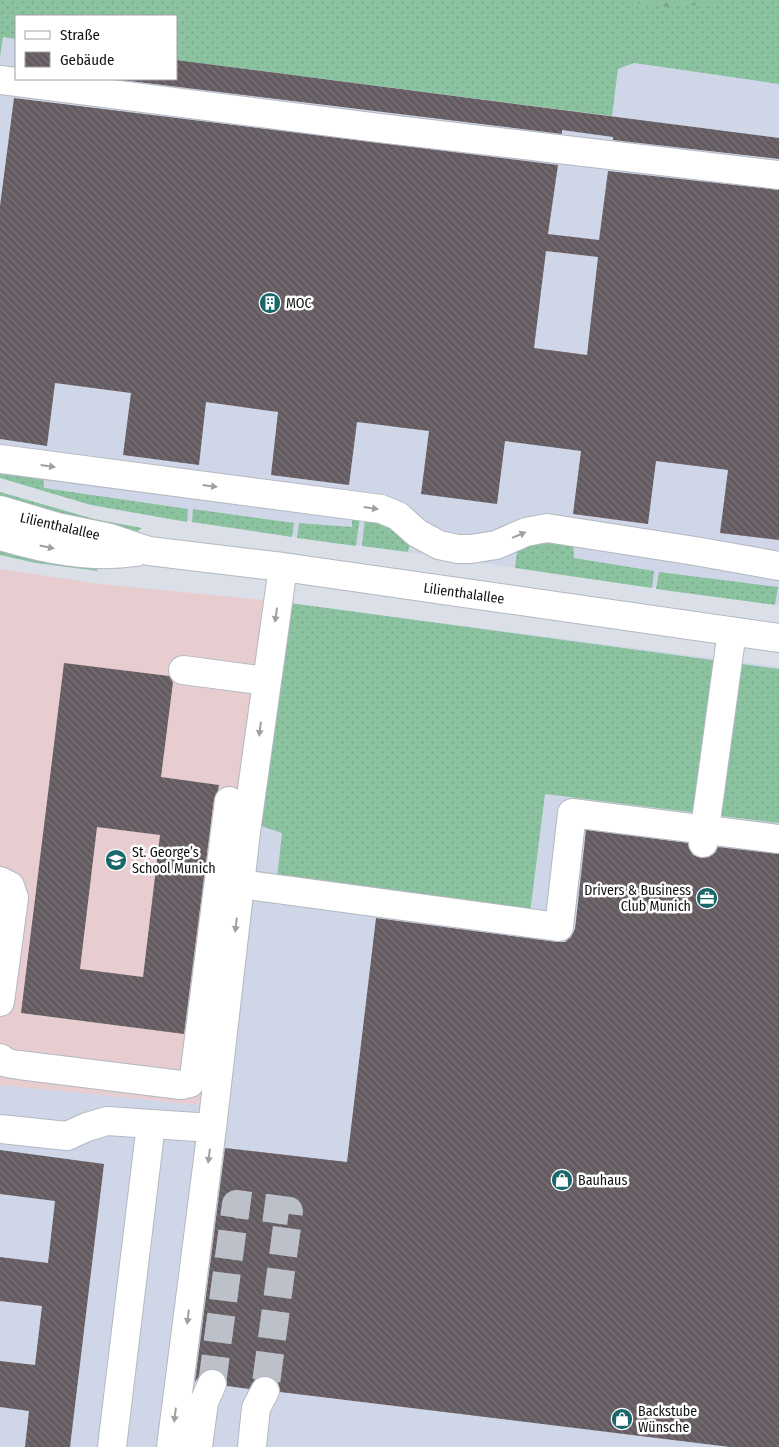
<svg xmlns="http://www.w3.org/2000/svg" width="779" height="1447" viewBox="0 0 779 1447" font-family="'Fira Sans Condensed',sans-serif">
  <defs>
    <pattern id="grass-dots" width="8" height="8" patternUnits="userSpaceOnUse" patternTransform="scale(1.25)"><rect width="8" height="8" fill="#8bc3a0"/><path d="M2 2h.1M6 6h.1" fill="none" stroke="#77a689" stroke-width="1.8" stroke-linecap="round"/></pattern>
    <pattern id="forest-firs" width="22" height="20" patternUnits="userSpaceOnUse" patternTransform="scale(1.25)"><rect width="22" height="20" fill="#8bc3a0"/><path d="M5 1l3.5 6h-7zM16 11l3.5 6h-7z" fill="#77a689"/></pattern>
    <pattern id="building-back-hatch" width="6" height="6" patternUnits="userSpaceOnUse" patternTransform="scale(1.25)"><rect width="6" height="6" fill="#645b61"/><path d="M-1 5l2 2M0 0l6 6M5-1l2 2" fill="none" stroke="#797277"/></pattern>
  </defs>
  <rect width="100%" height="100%" fill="#dadfe8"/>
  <path fill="#cfd6e7" d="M3 37 16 39V79H176V60L612 116 618 69 634 63 779 84V605L189 521 128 511 0 476V58Z
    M265 600 779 667V1447H0V1085L201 1105Z"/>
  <path fill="#e8cdd0" d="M0 569 100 584 265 600 201 1105 0 1085Z"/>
  <path fill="url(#grass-dots)" d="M0 0H779V84L634 63 618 69 612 116 176 60V16H16V39L3 37 0 58Z
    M0 468 43 474 44 488 188 509 187 522 91 505 0 478Z
    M0 492 94 519 142 528 134 534 0 500Z
    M193 509 294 523 292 537 192 522Z
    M352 515 360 516 356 546 297 538 299 523 352 527Z
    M365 518 387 522 410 542 408 552 362 546Z
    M539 539 573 543 574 558 654 571 652 588 515 568 517 551Z
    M0 547 91 563 98 571 36 563 0 555Z
    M659 572 778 587 775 605 656 589Z
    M290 603 779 669V823L545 794 530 913 277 879 282 833 261 826Z"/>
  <path fill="url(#forest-firs)" d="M607 0H759L670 7Z"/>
  <path fill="url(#building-back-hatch)" fill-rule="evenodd" d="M176 60 779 138V159L613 140V137L562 130V134L114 79H176Z
    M14 98 558 165 548 234 599 240 608 171 779 190V540L720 533 728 470 656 461 648 524 573 514 581 451 505 441 497 504 421 494 429 431 357 422 349 485 271 475 278 412 206 402 199 465 123 455 131 393 55 383 47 446 0 439V206ZM546 251 598 257 587 355 534 348Z
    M64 663 169 676 173 682 161 777 219 785 218 790 214 799 184 1034 21 1013ZM97 827 160 835 143 977 80 969Z
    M586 830 688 843 689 849 693 855 701 858 709 857 715 853 718 847 779 854V1447H730L280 1392 278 1382 273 1377 265 1375 256 1378 249 1389 227 1386V1382L224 1374 219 1370 211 1368 202 1372 195 1382 225 1148 347 1162 376 918 557 942H565L571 937 575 929Z
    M0 1150 104 1164 70 1447H25L29 1411 0 1407V1361L35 1365 42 1306 0 1301V1257L48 1263 55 1201 0 1194Z"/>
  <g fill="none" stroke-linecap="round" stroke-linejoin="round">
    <path stroke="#bcc0c8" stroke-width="28" stroke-dasharray="28 14" stroke-linecap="butt" d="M212 1384 236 1204 289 1211 265 1391"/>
    <g stroke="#b3b8c1" stroke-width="30">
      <path id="minor" d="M0 80 379 128 779 175
        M0 459 381 509 398 516 417 533 439 545 458 549H471L496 545 526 532 547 528 695 551 779 566
        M0 510 57 527 110 538 149 551 283 567 779 638
        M0 536C44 549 91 559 136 552
        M183 670 266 681
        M703 843 732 631
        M0 881 10 886 14 898 0 1002
        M241 884 559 927 572 813 779 839
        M0 1058 7 1063 19 1065 181 1085 190 1083 194 1077 229 801
        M0 1129 67 1136 87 1127 107 1121 212 1128
        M112 1447 151 1124
        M171 1447 212 1128 246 832 283 567
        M198 1447 204 1402 212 1384
        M252 1447 256 1408 265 1391"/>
    </g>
    <use href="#minor" stroke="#fff" stroke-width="28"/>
  </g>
  <defs><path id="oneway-solid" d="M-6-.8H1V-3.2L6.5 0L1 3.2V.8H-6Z" transform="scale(1.25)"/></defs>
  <g fill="#9fa0a1">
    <use href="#oneway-solid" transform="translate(48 466) rotate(8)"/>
    <use href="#oneway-solid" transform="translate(210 486) rotate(7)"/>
    <use href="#oneway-solid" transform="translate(371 508) rotate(8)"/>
    <use href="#oneway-solid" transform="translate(519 535) rotate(-23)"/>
    <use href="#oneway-solid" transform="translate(47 547) rotate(12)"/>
    <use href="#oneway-solid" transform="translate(276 615) rotate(98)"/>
    <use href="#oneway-solid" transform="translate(260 729) rotate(97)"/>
    <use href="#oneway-solid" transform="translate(236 925) rotate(97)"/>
    <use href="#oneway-solid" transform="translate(209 1156) rotate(97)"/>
    <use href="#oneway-solid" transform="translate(188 1317) rotate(97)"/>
    <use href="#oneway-solid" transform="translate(175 1415) rotate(97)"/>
  </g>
  <defs>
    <g id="building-disc" transform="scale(1.125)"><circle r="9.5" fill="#196769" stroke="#fff"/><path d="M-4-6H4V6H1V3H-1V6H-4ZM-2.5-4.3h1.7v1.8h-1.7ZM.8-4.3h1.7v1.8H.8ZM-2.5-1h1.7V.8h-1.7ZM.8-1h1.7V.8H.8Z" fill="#fff"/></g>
    <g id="school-disc" transform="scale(1.125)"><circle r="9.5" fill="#196769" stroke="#fff"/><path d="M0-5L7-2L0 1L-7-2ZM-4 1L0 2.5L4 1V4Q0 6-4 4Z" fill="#fff"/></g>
    <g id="office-disc" transform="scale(1.125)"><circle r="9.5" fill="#196769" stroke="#fff"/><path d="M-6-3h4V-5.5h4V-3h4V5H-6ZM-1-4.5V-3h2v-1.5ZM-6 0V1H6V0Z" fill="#fff"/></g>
    <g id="shop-disc" transform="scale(1.125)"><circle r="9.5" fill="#196769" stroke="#fff"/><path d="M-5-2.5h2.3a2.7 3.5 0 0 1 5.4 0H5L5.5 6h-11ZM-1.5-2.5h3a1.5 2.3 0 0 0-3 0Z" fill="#fff"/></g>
  </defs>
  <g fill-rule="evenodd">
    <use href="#building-disc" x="270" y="303"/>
    <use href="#school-disc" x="116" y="860"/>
    <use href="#office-disc" x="707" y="898"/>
    <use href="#shop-disc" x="562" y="1180"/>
    <use href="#shop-disc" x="622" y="1419"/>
  </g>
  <g text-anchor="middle" stroke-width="5" stroke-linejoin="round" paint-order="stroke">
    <g font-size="14" fill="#101215" stroke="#fff" text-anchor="start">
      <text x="286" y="308">MOC</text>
      <text x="132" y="857">St. George’s<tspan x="132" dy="16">School Munich</tspan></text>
      <text x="691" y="895" text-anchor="end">Drivers &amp; Business<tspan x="691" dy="16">Club Munich</tspan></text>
      <text x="578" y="1185">Bauhaus</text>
      <text x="638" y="1416">Backstube<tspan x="638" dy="16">Wünsche</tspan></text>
    </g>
    <g font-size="14" fill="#101215" stroke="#fff">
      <text transform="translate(60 526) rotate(13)" y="5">Lilienthalallee</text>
      <text transform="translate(464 593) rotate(8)" y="5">Lilienthalallee</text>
    </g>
  </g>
  <rect x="15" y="15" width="162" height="65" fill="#ffffff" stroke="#9fa0a1"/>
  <rect x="25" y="31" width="25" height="8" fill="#ffffff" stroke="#9fa0a1"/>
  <text x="60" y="40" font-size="15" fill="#101215">Straße</text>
  <rect x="25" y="52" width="25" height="15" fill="url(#building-back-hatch)" stroke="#9fa0a1"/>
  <text x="60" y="65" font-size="15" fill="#101215">Gebäude</text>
</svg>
